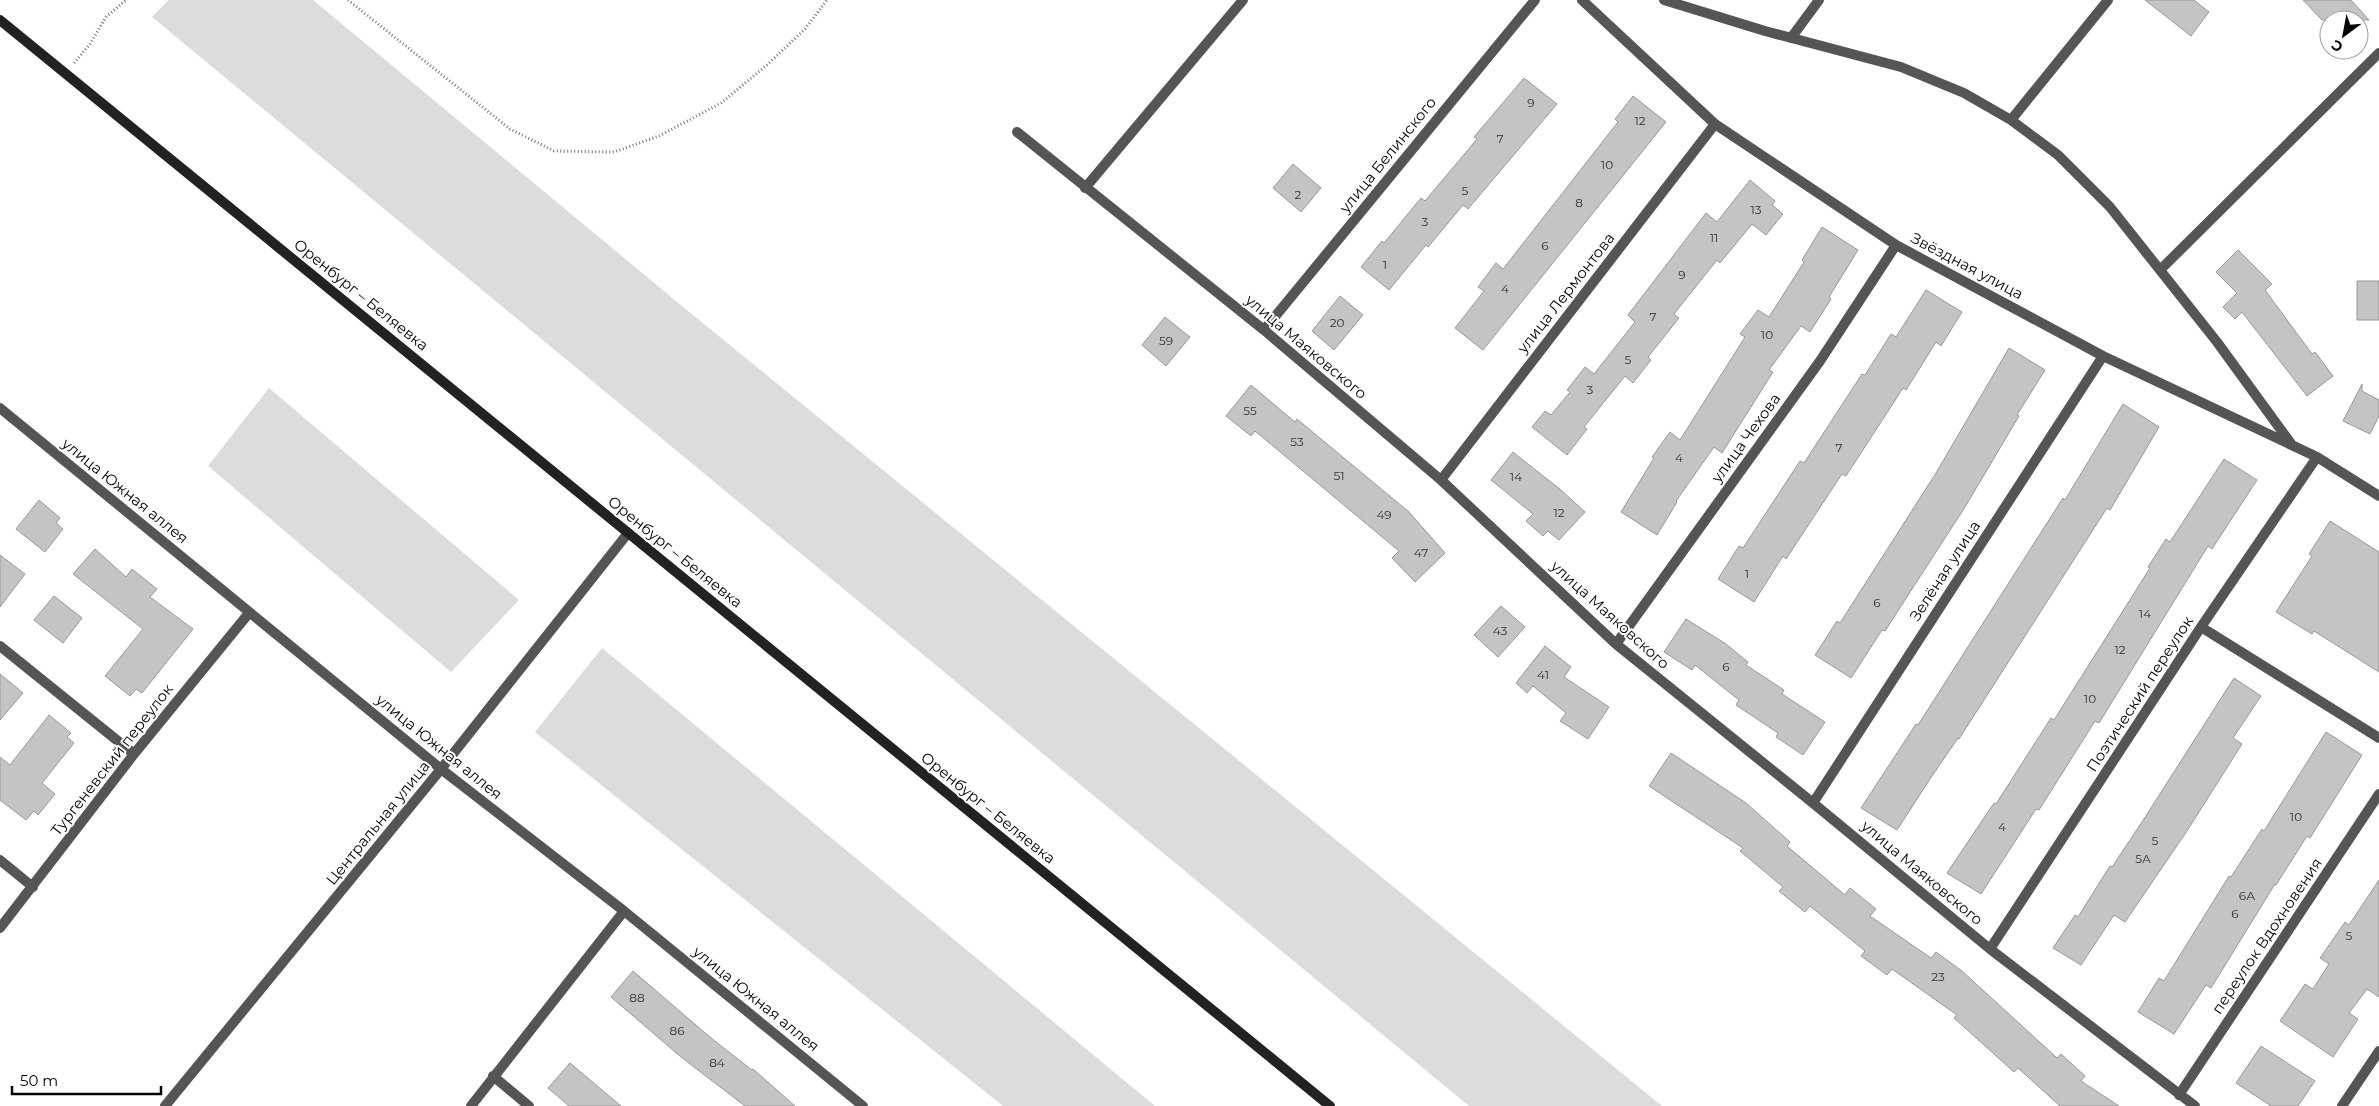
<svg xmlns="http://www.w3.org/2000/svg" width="2379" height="1106" viewBox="0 0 2379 1106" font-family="Montserrat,sans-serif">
  <rect width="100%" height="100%" fill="#fff"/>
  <path fill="#dcdcdc" d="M169 0H313L682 306 1662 1106H1469L152 17Z
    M269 388 519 600 451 672 208 466Z
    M602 648 1155 1106H1003L535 732Z"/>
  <path fill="#c4c4c4" stroke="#999" d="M2145 0H2194L2209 12 2191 36Z
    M2303 0H2351L2369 20H2322Z
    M1524 78 1557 104 1468 209 1463 205 1428 247 1426 245 1389 290 1361 267 1382 241 1384 243 1421 198 1425 201 1477 139 1474 137Z
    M1633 96 1666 122 1483 350 1455 328 1484 291 1478 287 1496 263 1503 269 1618 122 1615 119Z
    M1293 164 1321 188 1301 212 1273 188Z
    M1750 180 1775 201 1772 205 1783 214 1766 235 1752 224 1720 263 1717 260 1674 314 1679 318 1648 357 1651 360 1633 383 1625 376 1584 427 1587 429 1567 455 1532 427 1545 411 1551 415 1570 392 1567 390 1585 367 1594 374 1635 322 1628 315 1706 213 1717 222Z
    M1822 227 1858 250 1829 297 1831 299 1810 332 1801 326 1769 370 1773 372 1722 453 1714 447 1676 501 1677 502 1657 535 1621 512 1654 458 1652 457 1670 432 1680 440 1745 337 1740 334 1758 310 1769 317 1804 262 1802 260Z
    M2238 250 2272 284 2265 290 2312 354 2315 352 2333 376 2307 396 2242 312 2235 319 2223 307 2237 293 2216 272Z
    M2357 281H2379V320H2357Z
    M1926 290 1962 312 1941 346 1936 342 1906 390 1903 388 1846 476 1842 474 1786 559 1783 556 1754 602 1718 579 1739 546 1743 548 1800 461 1804 463 1862 374 1865 375 1891 334 1896 337Z
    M1340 296 1363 315 1334 350 1312 331Z
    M1165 317 1190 337 1166 366 1142 345Z
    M2009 348 2045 370 2017 415 2019 416 1965 507 1885 631 1882 630 1851 678 1815 655 1837 621 1840 623 1936 473Z
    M2362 384V391L2379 400V416L2370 434 2343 421Z
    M1251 385 1295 422 1297 419 1409 512 1445 553 1415 582 1392 558 1399 551 1255 431 1251 436 1226 416Z
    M2123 404 2159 427 2110 510 2107 508 1959 739 1958 738 1930 779 1897 830 1861 808 1916 724 1918 725 2063 498 2065 500Z
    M1513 452 1561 490 1585 512 1559 540 1548 531 1543 536 1526 521 1533 514 1491 480Z
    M2224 459 2257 480 2212 549 2208 546 2099 723 2095 721 2039 810 2036 809 1981 894 1947 873 1994 803 1996 804 2051 718 2054 720 2150 568 2148 567 2166 539 2170 542Z
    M39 500 60 518 56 523 63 529 45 552 16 529Z
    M2330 521 2379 552V672L2314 631 2312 634 2276 612 2312 556 2309 554Z
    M95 549 126 577 132 569 157 589 150 597 193 629 142 693 136 689 130 696 105 676 143 629 73 574Z
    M0 555 25 574 0 607Z
    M54 596 82 618 63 643 34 620Z
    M1501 606 1525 627 1498 657 1474 635Z
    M1686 619 1726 644 1748 662 1746 665 1784 690 1782 694 1825 722 1803 755 1776 737 1778 733 1736 705 1739 700 1695 665 1692 670 1664 652Z
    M1545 646 1571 667 1564 677 1609 707 1588 739 1560 721 1566 713 1533 686 1527 693 1516 683Z
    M0 674 23 693 0 720Z
    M2234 678 2261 696 2233 738 2242 744 2187 831 2125 922 2114 915 2081 965 2053 948 2075 915 2078 917 2110 866 2112 867 2142 822Z
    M49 715 71 733 67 737 74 743 42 783 55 794 38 815 34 811 26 820 0 800V757L10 765Z
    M2326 732 2362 755 2310 838 2307 836 2276 885 2275 884 2211 988 2206 985 2174 1034 2138 1012 2159 978 2164 981 2229 876 2231 877 2262 829 2264 831Z
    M1671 753 1746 803 1790 842 1787 846 1845 895 1850 888 1876 909 1870 916 1931 958 1936 952 1962 971 2057 1058 2061 1054 2085 1076 2081 1081 2119 1106H2060L2018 1068 2014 1072 1954 1018 1957 1015 1892 969 1887 975 1861 956 1865 951 1810 906 1805 912 1779 891 1783 887 1740 851 1743 848 1649 786Z
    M2379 880V997L2367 989 2349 1013 2358 1019 2333 1057 2280 1021 2305 984 2313 989 2329 964 2320 958 2345 922 2349 925Z
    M633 971 711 1038 752 1070 753 1069 795 1106H745L681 1057 611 997Z
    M2261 1046 2315 1081 2298 1106H2271L2236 1083Z
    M570 1063 621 1106H569L548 1088Z"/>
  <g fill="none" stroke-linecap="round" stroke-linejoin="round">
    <path stroke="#777" stroke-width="3" stroke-dasharray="1 2.5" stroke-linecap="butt" d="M348 0 510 129 554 151 614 152 659 136 721 103 767 65 805 29 827 0
      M74 63 90 44 106 17 126 0"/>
    <path stroke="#555" stroke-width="10" d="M1582 0 1715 124 1896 245 2103 356 2317 457 2379 496
      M1664 0 1765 31 1901 67 1964 93 2011 120 2058 155 2110 207 2217 342 2292 445
      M1791 38 1819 0
      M2011 120 2108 0
      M1017 132 1264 330 1441 480 1616 644 1813 803 1990 949 2195 1106
      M1085 188 1243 0
      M2160 270 2379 53
      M1264 330 1535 0
      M0 408 441 769 624 911 863 1106
      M1441 480 1715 124
      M2201 627 2379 738
      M1616 644 1820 361 1896 245
      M0 646 134 754
      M1813 803 2103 356
      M0 860 33 887
      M0 928 134 754 249 613
      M1990 949 2201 627 2317 457
      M493 1076 529 1106
      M2179 1095 2379 794
      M165 1106 441 769 628 533
      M471 1106 624 911
      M2342 1106 2379 1051"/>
    <path stroke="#222" stroke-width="10" d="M0 20 1330 1106"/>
  </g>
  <g text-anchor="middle" stroke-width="4" stroke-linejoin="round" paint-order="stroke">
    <g font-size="12" fill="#313131">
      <text x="1531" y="107">9</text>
      <text x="1640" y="125">12</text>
      <text x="1500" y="143">7</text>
      <text x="1607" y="169">10</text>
      <text x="1465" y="195">5</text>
      <text x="1298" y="199">2</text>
      <text x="1579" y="207">8</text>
      <text x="1756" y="214">13</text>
      <text x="1425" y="226">3</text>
      <text x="1714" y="242">11</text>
      <text x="1545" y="250">6</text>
      <text x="1385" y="269">1</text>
      <text x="1682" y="279">9</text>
      <text x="1505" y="293">4</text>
      <text x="1653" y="321">7</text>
      <text x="1337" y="327">20</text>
      <text x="1767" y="339">10</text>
      <text x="1166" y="345">59</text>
      <text x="1628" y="364">5</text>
      <text x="1590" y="394">3</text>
      <text x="1250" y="415">55</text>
      <text x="1297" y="446">53</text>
      <text x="1839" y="452">7</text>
      <text x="1679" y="462">4</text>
      <text x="1339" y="480">51</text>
      <text x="1516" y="481">14</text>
      <text x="1559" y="517">12</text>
      <text x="1384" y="519">49</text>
      <text x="1421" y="557">47</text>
      <text x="1747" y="578">1</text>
      <text x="1877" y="607">6</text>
      <text x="2145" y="618">14</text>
      <text x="1500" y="635">43</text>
      <text x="2120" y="654">12</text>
      <text x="1726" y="671">6</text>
      <text x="1543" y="679">41</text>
      <text x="2090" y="703">10</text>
      <text x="2296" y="821">10</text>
      <text x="2002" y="831">4</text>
      <text x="2155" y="845">5</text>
      <text x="2143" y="863">5А</text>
      <text x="2247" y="900">6А</text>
      <text x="2235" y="918">6</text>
      <text x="2349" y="940">5</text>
      <text x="1938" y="981">23</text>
      <text x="637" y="1002">88</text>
      <text x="677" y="1035">86</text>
      <text x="717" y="1067">84</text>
    </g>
    <g font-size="15" fill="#000" stroke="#fff">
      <text transform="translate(1388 155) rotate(-51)" y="5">улица Белинского</text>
      <text transform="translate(1967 266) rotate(28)" y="5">Звёздная улица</text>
      <text transform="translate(1566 293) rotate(-52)" y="5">улица Лермонтова</text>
      <text transform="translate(361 295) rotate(39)" y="5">Оренбург – Беляевка</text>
      <text transform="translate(1306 347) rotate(40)" y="5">улица Маяковского</text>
      <text transform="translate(1746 438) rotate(-54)" y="5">улица Чехова</text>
      <text transform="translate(125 491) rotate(39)" y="5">улица Южная аллея</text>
      <text transform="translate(675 552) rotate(39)" y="5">Оренбург – Беляевка</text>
      <text transform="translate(1945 571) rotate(-57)" y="5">Зелёная улица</text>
      <text transform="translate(1610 615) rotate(42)" y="5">улица Маяковского</text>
      <text transform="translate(2140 694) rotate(-57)" y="5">Поэтический переулок</text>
      <text transform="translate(439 747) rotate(39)" y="5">улица Южная аллея</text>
      <text transform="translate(112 760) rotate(-52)" y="5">Тургеневский переулок</text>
      <text transform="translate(988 808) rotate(39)" y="5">Оренбург – Беляевка</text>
      <text transform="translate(378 823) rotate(-51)" y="5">Центральная улица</text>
      <text transform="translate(1922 873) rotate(40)" y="5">улица Маяковского</text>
      <text transform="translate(2267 936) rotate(-56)" y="5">переулок Вдохновения</text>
      <text transform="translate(756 999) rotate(39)" y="5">улица Южная аллея</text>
    </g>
  </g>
  <g transform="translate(2344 35) rotate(212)"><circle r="24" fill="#ffffff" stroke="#999999"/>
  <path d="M0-4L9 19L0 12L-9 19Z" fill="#000000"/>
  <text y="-8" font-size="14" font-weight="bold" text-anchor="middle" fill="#000000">С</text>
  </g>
  <path d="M12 1086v8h149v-8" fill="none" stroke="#000000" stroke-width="2.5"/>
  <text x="20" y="1086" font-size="15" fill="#000000" stroke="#ffffff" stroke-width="4" paint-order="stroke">50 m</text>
</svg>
